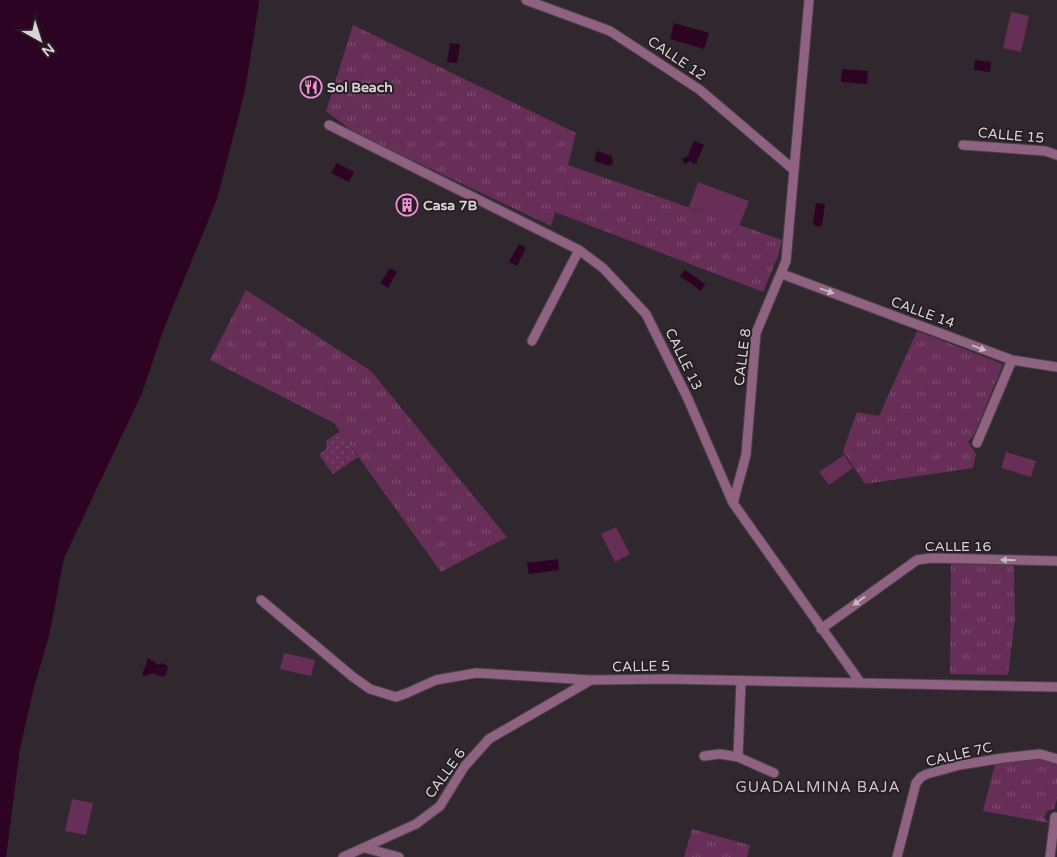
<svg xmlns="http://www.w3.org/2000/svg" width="1057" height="857" viewBox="0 0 1057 857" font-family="'Varela Round',sans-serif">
  <defs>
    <pattern id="grass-tufts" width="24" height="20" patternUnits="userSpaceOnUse" patternTransform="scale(1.25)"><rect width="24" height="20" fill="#672e58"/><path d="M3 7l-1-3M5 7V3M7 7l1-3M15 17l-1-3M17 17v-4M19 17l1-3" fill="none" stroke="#7c4b6f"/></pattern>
    <pattern id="park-dots" width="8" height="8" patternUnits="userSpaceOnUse" patternTransform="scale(1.25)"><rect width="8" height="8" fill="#672e58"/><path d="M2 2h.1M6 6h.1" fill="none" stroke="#7c4b6f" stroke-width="1.8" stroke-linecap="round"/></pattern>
  </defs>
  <rect width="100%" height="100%" fill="#31272e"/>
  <path fill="url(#grass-tufts)" d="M353 25 576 133 568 165 782 240 778 256 763 292 555 212 551 226 355 133 326 111Z
    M246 290 371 371 507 537 441 572 334 423 210 360Z
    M917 331 1003 364 974 435 968 442 976 454 973 468 865 484 843 451 857 412 879 416Z
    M951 564 1014 565 1015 618 1008 675 950 674Z
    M1038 758 1057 762V799L1054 809 1047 811 1044 818 1049 823 983 811 995 764Z
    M692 829 750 845 747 857H684Z"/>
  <path fill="url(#park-dots)" d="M340 431 358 457 333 474 319 455 327 448 326 441Z"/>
  <path fill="#672e58" d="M1011 12 1029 16 1021 52 1003 48Z
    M698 182 749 201 739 226 689 207Z
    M1006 452 1036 461 1031 477 1001 468Z
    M844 455 853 468 829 485 819 472Z
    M616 527 630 554 615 562 601 534Z
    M284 653 315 660 311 676 280 669Z
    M72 799 93 803 86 835 65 831Z"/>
  <path fill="#2d0324" d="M0 0H259V3L245 91 217 199 163 331 142 393 64 558 49 636 33 691 20 749 6 857H0Z
    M674 23 709 33 704 49 670 39Z
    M450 43 460 44 457 63 447 62Z
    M975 60 991 62 990 72 974 70Z
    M842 69 868 71 867 84 841 82Z
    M694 141 704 145 698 159H697V163L693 164 691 161 685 164 682 159 688 156Z
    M597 151 612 156 613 163 609 166 594 161Z
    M337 163 354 172 349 182 331 173Z
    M816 203 825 204 822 225 818 227 813 224Z
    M519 244 526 248 517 266 509 262Z
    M390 268 397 272 388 288 380 283Z
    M685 270 705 284 701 291 680 276Z
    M558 559 559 570 529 574 527 563Z
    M148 658 158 665 162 663 168 666 166 675 162 677 153 673 146 676 142 675Z"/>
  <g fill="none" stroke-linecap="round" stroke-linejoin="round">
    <g stroke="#4c4349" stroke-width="11">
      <path id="street" d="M526 0 610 31 700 90 794 170
        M809 0 786 261 756 333 746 455 733 503 860 682
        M329 125 579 250
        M963 145 1045 151 1057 155
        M782 274 1012 360 1057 367
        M532 341 579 250 603 268 646 314 688 399 733 503
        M977 443 1012 360
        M261 600 353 677 370 689 396 697 407 693 436 680 476 673 591 680 667 679 1057 687
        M821 629 917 560 931 558 1057 561
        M704 756 720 754 738 757 741 681
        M738 757 774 773
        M365 848 399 857
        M343 857 416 824 440 806 464 767 489 739 591 680
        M897 857 916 783 921 777 927 774 960 765 1003 758 1040 754 1057 759
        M1050 857 1055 817"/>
    </g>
    <use href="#street" stroke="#8f6281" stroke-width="9"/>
  </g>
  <defs><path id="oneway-solid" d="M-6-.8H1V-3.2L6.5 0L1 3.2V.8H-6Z" transform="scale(1.25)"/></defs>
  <g fill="#c7b8c2">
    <use href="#oneway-solid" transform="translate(827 291) rotate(20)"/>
    <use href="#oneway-solid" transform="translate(979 348) rotate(20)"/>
    <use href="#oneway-solid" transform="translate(1008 560) rotate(-179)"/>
    <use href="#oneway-solid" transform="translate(859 601) rotate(144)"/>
  </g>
  <defs>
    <g id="restaurant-ring" transform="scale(1.125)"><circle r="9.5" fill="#271e24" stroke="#f391d6" stroke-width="1.5"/><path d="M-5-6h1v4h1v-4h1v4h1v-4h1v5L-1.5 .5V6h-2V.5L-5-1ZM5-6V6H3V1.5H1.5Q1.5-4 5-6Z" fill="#f391d6"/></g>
    <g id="building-ring" transform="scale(1.125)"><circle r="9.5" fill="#271e24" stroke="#f391d6" stroke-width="1.5"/><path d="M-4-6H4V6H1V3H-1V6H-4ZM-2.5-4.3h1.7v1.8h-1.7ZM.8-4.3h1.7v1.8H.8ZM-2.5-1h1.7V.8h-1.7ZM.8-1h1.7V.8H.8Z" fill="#f391d6"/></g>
  </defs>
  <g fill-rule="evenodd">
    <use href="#restaurant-ring" x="311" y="87"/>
    <use href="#building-ring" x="407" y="205"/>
  </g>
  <g text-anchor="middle" stroke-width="4" stroke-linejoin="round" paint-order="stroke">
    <g font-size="14" fill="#dad4d8" stroke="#271e24">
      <text transform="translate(677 58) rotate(34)" y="5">CALLE 12</text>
      <text transform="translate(1011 135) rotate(5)" y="5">CALLE 15</text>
      <text transform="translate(923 312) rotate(20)" y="5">CALLE 14</text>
      <text transform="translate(742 357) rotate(-83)" y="5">CALLE 8</text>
      <text transform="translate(684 359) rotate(64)" y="5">CALLE 13</text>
      <text x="958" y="551">CALLE 16</text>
      <text transform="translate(641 666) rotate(-1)" y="5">CALLE 5</text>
      <text transform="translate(959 754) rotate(-13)" y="5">CALLE 7C</text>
      <text transform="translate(445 773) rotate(-54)" y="5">CALLE 6</text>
    </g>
    <g font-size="14" font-weight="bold" fill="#dad4d8" stroke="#271e24" text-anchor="start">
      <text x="327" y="92">Sol Beach</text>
      <text x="423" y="210">Casa 7B</text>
    </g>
    <g font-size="15" letter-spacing="1" fill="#d1c4cc" stroke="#271e24">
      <text x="818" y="792">GUADALMINA BAJA</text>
    </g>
  </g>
  <g transform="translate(40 40) rotate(141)" stroke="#271e24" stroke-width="4" paint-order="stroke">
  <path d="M0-4L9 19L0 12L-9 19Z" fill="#dad4d8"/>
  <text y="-8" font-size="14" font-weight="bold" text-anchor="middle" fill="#dad4d8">N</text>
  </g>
</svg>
